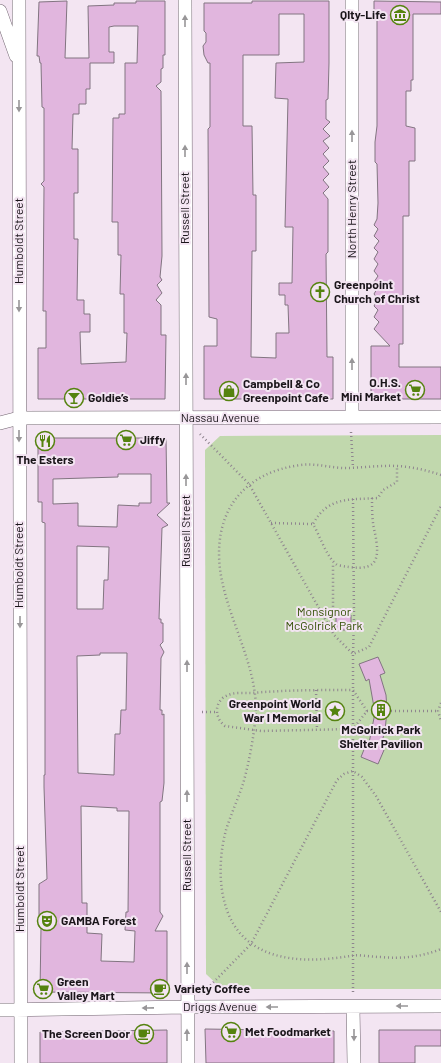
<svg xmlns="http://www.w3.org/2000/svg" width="441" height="1063" viewBox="0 0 441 1063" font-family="Barlow,sans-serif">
  <rect width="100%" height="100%" fill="#f3e5f2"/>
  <path fill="#c1d8ad" d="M441 435V989H222L206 974 205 450 220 436Z"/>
  <path fill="#e1b6de" stroke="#827581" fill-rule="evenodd" d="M67 1 65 58H89L88 6 114 5V3H136V1H165V55H163V68L161 69V82L156 86 161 91 162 256 160 277 162 280 157 285 162 293 156 300 161 305V335H166L165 399H38V348H46V311H43L44 187 41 184 44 181V108L42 107 41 63H40L39 56H37L39 2ZM114 26H138L137 63H125V114H119V118H113L112 222H118V255H121L120 294H124V333H127L126 362 81 364 80 332H90V314H84V300H77L78 239H74V193H78V149H72L73 114H79V104H86V89H90V63H114V52H109V27Z
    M252 1H329V63L328 99 326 100V119L330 122 323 129 330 136 323 141 329 148 323 154 329 161 323 167 329 174 323 180 329 187 323 193 328 199V252L326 254 327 357H333V399H204V346H217V319L209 317 208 129 210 127V63H208L204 55 203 46 206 42V33L204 31V3H252ZM279 14H304V62L276 63 275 98 288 99 285 227H293L292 283H279V295H285V305H288L289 333H276V358L251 357 252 251H256V195H253L252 126H243V55H279Z
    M374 1 441 2V14H413V80H411V91H406V126L415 128V161H409V216H403V344H399V367H441V399H371V346H390L374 329 379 322 374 317 378 310 374 306 378 299 374 294 378 287 374 282 378 276 374 271 378 264 374 259 378 252 374 248 379 241 374 236 378 229 374 225 377 219 378 203 377 164 375 162V142L377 126V20L374 18Z
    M38 438H166L167 503H170L157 515 168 525 162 528 159 619H161V623H163V642L160 645 164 652 161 658 160 710H162V715L164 714V783L162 801 160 802V912L163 916 155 931H167V993L40 992 41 927H39V884L47 879 44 787V775H45V523L42 522V502H38ZM118 474H151V503H139V506L118 505 117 527 78 526V503L53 504V479L118 477ZM77 546 109 547 108 580H104L103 609H77ZM100 653H127L126 710H121L120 734H115L114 775 78 773 77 656 100 655ZM81 806 117 808V811H129L128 912H126L125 930 135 931 134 962 101 961 102 934 87 933V903H82Z
    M336 615H351V630H336Z
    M378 657 385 673 380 675 386 695 387 710 385 731 380 748 384 750 378 764 361 757 367 742 369 743 375 713 369 679 366 681 359 664Z
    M205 1029 334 1031V1063H206Z
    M167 1030V1063H40V1032Z
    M379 1030H441V1046H415V1063H379Z"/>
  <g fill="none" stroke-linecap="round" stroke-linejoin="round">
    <g stroke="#70646f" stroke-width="14">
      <path id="street" d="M19 0 21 1063
        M185 0 188 1063
        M352 0V417
        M0 11 16 56
        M0 423 19 418 441 417
        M353 1007 354 1063
        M0 1010 187 1007 441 1006"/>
    </g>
    <path stroke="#8f858f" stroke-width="2.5" stroke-dasharray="1 3" stroke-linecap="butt" d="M351 432 353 468
      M200 434 249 484 329 626 334 635 353 654 369 647 441 506
      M441 475C423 469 404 465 385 466 372 466 358 468 345 468 331 468 316 463 301 465 244 472 213 511 220 569 226 616 256 662 256 710 255 731 249 763 243 784 238 799 231 814 226 830 216 867 217 923 255 946 282 963 319 961 350 956 360 954 370 957 380 957 402 959 421 957 441 949
      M372 498C372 508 372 519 374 529 383 567 373 572 337 565 327 558 320 536 313 524 328 496 350 500 378 498L383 490 397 482V466
      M353 499 354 617 353 654V994
      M271 523 312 524
      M329 626 333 614V563
      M316 690 317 730
      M441 703 438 711 441 721
      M367 711 353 690C319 690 285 690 251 693 243 693 233 692 226 696 221 698 217 704 217 710 217 717 220 722 225 726L261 731 353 729 367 711H375
      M387 711H438
      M202 712H216
      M202 994 251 944 337 780 344 774 353 771 362 777 376 796 441 912"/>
    <use href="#street" stroke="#fff" stroke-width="13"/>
  </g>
  <defs><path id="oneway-solid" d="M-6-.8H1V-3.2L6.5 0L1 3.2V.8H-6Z"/></defs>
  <g fill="#989698">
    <use href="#oneway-solid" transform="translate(185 21) rotate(-90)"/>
    <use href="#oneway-solid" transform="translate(19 106) rotate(90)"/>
    <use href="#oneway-solid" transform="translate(352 136) rotate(-90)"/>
    <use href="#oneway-solid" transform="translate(185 151) rotate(-90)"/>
    <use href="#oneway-solid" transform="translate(19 306) rotate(90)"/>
    <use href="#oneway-solid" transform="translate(352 364) rotate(-90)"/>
    <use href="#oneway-solid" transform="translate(186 379) rotate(-90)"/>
    <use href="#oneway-solid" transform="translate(19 436) rotate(90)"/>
    <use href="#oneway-solid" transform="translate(186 480) rotate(-90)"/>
    <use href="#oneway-solid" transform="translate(20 622) rotate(90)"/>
    <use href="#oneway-solid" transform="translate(187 666) rotate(-90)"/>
    <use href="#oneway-solid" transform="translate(187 796) rotate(-90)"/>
    <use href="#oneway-solid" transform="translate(187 968) rotate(-90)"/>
    <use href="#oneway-solid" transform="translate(402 1006) rotate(180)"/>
    <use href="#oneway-solid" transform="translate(272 1007) rotate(180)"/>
    <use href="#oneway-solid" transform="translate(148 1008) rotate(179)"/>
    <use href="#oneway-solid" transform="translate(187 1035) rotate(-90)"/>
    <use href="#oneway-solid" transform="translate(354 1035) rotate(90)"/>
  </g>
  <defs>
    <g id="museum-ring" transform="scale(1)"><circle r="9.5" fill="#f3e5f2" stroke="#55830f" stroke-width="1.5"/><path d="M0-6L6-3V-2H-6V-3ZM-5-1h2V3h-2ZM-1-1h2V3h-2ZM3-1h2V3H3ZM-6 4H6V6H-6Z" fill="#55830f"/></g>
    <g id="church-ring" transform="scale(1)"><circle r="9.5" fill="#f3e5f2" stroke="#55830f" stroke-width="1.5"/><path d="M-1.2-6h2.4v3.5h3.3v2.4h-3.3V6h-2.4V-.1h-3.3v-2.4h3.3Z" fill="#55830f"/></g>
    <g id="supermarket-ring" transform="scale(1)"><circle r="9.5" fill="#f3e5f2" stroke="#55830f" stroke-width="1.5"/><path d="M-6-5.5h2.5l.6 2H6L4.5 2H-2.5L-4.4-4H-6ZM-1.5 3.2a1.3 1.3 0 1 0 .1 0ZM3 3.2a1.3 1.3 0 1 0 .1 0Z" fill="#55830f"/></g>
    <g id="shop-ring" transform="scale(1)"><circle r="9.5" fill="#f3e5f2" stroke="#55830f" stroke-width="1.5"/><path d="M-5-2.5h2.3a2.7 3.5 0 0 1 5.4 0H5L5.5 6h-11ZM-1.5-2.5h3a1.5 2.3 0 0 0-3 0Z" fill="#55830f"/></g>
    <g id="bar-ring" transform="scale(1)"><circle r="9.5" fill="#f3e5f2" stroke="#55830f" stroke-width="1.5"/><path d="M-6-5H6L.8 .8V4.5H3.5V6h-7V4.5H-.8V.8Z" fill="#55830f"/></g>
    <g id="restaurant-ring" transform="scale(1)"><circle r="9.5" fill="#f3e5f2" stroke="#55830f" stroke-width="1.5"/><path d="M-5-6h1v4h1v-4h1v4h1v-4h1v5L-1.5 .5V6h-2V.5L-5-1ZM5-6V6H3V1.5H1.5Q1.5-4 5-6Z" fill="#55830f"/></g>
    <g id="building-ring" transform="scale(1)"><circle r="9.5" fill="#f3e5f2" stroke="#55830f" stroke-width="1.5"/><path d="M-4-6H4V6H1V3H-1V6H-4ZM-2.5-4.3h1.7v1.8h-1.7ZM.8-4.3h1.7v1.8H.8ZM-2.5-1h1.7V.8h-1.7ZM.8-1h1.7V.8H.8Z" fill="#55830f"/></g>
    <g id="sight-ring" transform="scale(1)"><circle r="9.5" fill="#f3e5f2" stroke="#55830f" stroke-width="1.5"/><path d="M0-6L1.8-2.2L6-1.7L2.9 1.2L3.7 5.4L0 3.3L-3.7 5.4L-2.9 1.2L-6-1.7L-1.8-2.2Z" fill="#55830f"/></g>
    <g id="theatre-ring" transform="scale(1)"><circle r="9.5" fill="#f3e5f2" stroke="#55830f" stroke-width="1.5"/><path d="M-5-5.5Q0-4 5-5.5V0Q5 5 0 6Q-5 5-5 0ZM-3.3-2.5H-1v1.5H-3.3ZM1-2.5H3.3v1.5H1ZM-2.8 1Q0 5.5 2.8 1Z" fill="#55830f"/></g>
    <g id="cafe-ring" transform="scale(1)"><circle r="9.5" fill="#f3e5f2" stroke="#55830f" stroke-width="1.5"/><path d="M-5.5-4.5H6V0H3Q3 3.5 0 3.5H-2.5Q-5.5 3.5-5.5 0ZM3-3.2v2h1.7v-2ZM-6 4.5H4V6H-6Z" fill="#55830f"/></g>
  </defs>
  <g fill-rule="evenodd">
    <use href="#museum-ring" x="400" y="15"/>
    <use href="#church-ring" x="320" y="292"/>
    <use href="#supermarket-ring" x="415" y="390"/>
    <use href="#shop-ring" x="229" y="391"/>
    <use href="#bar-ring" x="74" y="398"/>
    <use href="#supermarket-ring" x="126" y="440"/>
    <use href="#restaurant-ring" x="45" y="441"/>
    <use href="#building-ring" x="381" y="710"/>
    <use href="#sight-ring" x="335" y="711"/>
    <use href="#theatre-ring" x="47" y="921"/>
    <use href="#supermarket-ring" x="43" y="989"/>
    <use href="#cafe-ring" x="160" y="989"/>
    <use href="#supermarket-ring" x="231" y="1032"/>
    <use href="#cafe-ring" x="144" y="1034"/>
  </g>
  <g text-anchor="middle" stroke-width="4" stroke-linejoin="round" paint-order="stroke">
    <g font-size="12" font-weight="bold" fill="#1a151a" stroke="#f3e5f2" text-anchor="start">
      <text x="386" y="19" text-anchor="end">Qlty-Life</text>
      <text x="334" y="289">Greenpoint<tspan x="334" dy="14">Church of Christ</tspan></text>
      <text x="401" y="387" text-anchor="end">O.H.S.<tspan x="401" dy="14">Mini Market</tspan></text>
      <text x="243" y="388">Campbell &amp; Co<tspan x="243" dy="14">Greenpoint Cafe</tspan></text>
      <text x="88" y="402">Goldie’s</text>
      <text x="140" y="444">Jiffy</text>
      <text x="45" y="464" text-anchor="middle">The Esters</text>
      <text x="321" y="708" text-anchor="end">Greenpoint World<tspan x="321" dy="14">War I Memorial</tspan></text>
      <text x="381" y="734" text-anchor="middle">McGolrick Park<tspan x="381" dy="14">Shelter Pavilion</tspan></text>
      <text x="61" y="925">GAMBA Forest</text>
      <text x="57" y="986">Green<tspan x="57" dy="14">Valley Mart</tspan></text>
      <text x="174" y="993">Variety Coffee</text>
      <text x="245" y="1036">Met Foodmarket</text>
      <text x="130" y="1038" text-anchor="end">The Screen Door</text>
    </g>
    <g font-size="12" fill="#1a151a" stroke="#f3e5f2">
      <text transform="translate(185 208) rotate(-90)" y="4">Russell Street</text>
      <text transform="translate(352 209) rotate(-90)" y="4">North Henry Street</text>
      <text transform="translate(19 241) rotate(-90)" y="4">Humboldt Street</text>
      <text x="220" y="422">Nassau Avenue</text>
      <text transform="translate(186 531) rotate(-90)" y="4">Russell Street</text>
      <text transform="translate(19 565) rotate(-90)" y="4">Humboldt Street</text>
      <text transform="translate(187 855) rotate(-90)" y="4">Russell Street</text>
      <text transform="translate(20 889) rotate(-90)" y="4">Humboldt Street</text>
      <text x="220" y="1011">Driggs Avenue</text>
    </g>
    <g font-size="12" fill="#314f02" stroke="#f3e5f2">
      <text x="324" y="616">Monsignor<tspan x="324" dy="14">McGolrick Park</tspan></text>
    </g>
  </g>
</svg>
